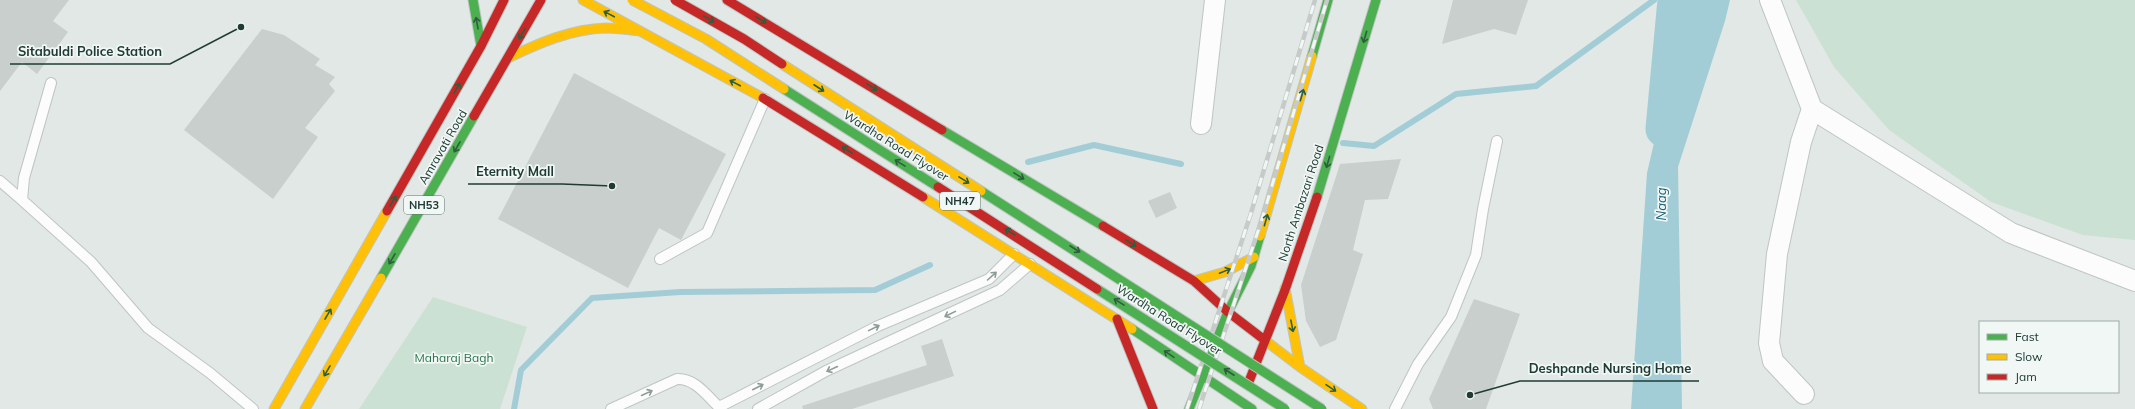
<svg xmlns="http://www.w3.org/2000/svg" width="2135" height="409" viewBox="0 0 2135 409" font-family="Mulish,sans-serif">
  <rect width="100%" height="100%" fill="#e2e8e5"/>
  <path fill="#cbe1d3" d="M1796 0H2135V240L2083 235 1991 202 1889 130 1834 67Z
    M433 297 527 327 500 409H359Z"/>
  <path fill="#a2cdd7" d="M1675 0H1730L1725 21 1678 167 1682 409H1631L1647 173 1673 61Z"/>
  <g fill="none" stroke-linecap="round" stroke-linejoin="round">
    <path stroke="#a2cdd7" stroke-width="6" d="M1343 143 1374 146 1456 94 1536 86 1654 0
      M1028 162 1094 145 1181 164
      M514 409 521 370 592 298 680 292 875 290 930 265"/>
    <path stroke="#a2cdd7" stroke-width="37" d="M1664 129 1676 0"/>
  </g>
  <path fill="#c9cfcd" d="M0 0H69L53 21 68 32 37 74 22 62 0 91Z
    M1453 0H1528L1516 35 1494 29 1442 44Z
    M262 29 284 35 320 59 315 65 335 77 329 84 335 91 305 128 318 137 273 199 184 130Z
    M574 73 726 154 681 240 659 228 628 288 498 219Z
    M1401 159 1388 199 1365 200 1353 250 1363 254 1336 340 1320 347 1306 321 1301 285 1340 164Z
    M1170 192 1177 208 1156 218 1148 201Z
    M1474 299 1520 314 1486 409H1433L1429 399Z
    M942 339 954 376 852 409H803L802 406 927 365 921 346Z"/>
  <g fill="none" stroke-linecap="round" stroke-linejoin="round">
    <g stroke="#bfc5c2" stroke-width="12">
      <path id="lane" d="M51 83 24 178 22 200 91 262 148 328 210 373 253 409
        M0 181 22 200
        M660 259 707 233 765 99
        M611 409 677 379C695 378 707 396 719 407L878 326 989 279 1014 254
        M758 409 826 371 1000 290 1030 264
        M1395 409 1418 364 1451 317 1476 255 1483 209 1497 141"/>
    </g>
    <g stroke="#bfc5c2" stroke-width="22">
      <path id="street" d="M1770 0 1812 109 2011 233 2135 281
        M1201 124 1215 0
        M1804 394 1773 361 1769 343 1777 254 1801 142 1812 109"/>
    </g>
    <g stroke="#bec5c3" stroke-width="11">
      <path id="fast" d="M473 0 481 46
        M1312 56 1328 0
        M942 130 1103 226
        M1317 197 1376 0
        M381 278 474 116
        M1132 329 1252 409
        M1189 409 1228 312 1251 266 1260 236"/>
    </g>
    <g stroke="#bec5c3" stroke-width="11">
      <path id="slow" d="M583 0 763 98
        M508 58C539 43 571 29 606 28 617 28 629 30 640 31
        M923 197 1132 329
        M1260 236 1312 56
        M1194 281 1225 272 1254 257
        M1285 288 1300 367
        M1262 338 1300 367 1362 409
        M274 409 387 211
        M305 409 381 278"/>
    </g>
    <g stroke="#bec5c3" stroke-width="11">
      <path id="jam" d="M727 0 942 130
        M763 98 923 197
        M474 116 541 0
        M387 211 481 46 504 0
        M1103 226 1194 281 1228 312 1262 338
        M1117 319 1153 409
        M1248 384 1285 290 1317 197"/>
    </g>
    <use href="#lane" stroke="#fbfcfb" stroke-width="10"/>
    <use href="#street" stroke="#fbfcfb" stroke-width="20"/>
    <use href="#fast" stroke="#4caf50" stroke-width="9"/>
    <use href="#slow" stroke="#ffc107" stroke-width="9"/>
    <use href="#jam" stroke="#c62828" stroke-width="9"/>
    <g stroke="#c6cac9" stroke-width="4.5">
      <path id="rail" d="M1187 409 1251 213 1315 0
        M1199 409 1263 216 1327 0"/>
    </g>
    <use href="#rail" stroke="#f0f7f4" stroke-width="3" stroke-dasharray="9" stroke-linecap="butt"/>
    <g stroke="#bbc5c2" stroke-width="11" stroke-linecap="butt">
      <path id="fast-bridge" d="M784 89 938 187
        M981 191 1322 409
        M1097 289 1285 409"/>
    </g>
    <g stroke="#bbc5c2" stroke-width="11" stroke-linecap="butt">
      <path id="slow-bridge" d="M632 0 706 39 784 89
        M782 64 981 191"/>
    </g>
    <g stroke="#bbc5c2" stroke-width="11" stroke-linecap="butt">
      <path id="jam-bridge" d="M675 0 744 39 782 64
        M938 187 1097 289"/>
    </g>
    <use href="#fast-bridge" stroke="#4caf50" stroke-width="9"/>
    <use href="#slow-bridge" stroke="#ffc107" stroke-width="9"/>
    <use href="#jam-bridge" stroke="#c62828" stroke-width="9"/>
  </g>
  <defs><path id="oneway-shaft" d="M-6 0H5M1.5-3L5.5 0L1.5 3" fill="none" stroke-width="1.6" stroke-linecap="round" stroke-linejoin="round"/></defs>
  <g stroke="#2d5e3d">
    <use href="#oneway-shaft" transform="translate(609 14) rotate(-152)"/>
    <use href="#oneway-shaft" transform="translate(709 19) rotate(29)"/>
    <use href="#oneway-shaft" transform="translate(761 20) rotate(31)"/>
    <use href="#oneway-shaft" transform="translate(477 23) rotate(-100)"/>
    <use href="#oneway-shaft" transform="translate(522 34) rotate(120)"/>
    <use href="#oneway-shaft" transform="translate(1365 37) rotate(106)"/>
    <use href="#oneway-shaft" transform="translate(735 83) rotate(-152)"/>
    <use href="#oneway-shaft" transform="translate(872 87) rotate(31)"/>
    <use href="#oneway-shaft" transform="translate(457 88) rotate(-60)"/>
    <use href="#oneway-shaft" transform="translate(819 88) rotate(33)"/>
    <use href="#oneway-shaft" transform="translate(1302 95) rotate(-74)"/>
    <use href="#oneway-shaft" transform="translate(457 147) rotate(120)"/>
    <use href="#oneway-shaft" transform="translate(847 150) rotate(-148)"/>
    <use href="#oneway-shaft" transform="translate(1328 162) rotate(106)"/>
    <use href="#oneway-shaft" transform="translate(900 163) rotate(-148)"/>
    <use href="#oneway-shaft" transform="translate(1019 176) rotate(31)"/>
    <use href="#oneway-shaft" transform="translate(964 180) rotate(32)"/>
    <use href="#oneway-shaft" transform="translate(393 201) rotate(-60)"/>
    <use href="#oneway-shaft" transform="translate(1266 220) rotate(-74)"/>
    <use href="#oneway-shaft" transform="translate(1010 232) rotate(-148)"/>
    <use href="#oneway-shaft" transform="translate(1131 243) rotate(31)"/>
    <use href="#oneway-shaft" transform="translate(1075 249) rotate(33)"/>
    <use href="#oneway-shaft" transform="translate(392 259) rotate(120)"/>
    <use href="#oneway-shaft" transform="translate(1225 271) rotate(-22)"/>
    <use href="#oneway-shaft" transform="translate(1119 302) rotate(-148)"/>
    <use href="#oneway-shaft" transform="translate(328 314) rotate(-60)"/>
    <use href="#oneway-shaft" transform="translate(1292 326) rotate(79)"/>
    <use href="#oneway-shaft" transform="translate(1169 354) rotate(-146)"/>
    <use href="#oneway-shaft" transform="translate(327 371) rotate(120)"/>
    <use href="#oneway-shaft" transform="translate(1229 372) rotate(-147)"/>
    <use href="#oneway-shaft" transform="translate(1331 388) rotate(34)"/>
  </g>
  <g stroke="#8e9c98">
    <use href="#oneway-shaft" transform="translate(992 276) rotate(-42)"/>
    <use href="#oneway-shaft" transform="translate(950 314) rotate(154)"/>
    <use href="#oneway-shaft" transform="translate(874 328) rotate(-26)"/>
    <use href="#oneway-shaft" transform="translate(832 369) rotate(155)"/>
    <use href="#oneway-shaft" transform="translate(758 387) rotate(-27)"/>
    <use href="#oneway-shaft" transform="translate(647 393) rotate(-25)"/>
  </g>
  <g text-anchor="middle" stroke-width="3.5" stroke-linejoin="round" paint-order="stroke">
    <g fill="#f0f7f4" stroke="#5e736e" stroke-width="1">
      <rect x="940" y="192" width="40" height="18" rx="3"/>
      <rect x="404" y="196" width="40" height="18" rx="3"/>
    </g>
    <g font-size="11" font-weight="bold" fill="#203b35">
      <text x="960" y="205">NH47</text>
      <text x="424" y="209">NH53</text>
    </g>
    <g font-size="12" fill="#203b35" stroke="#f0f7f4">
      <text transform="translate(896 146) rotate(32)" y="4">Wardha Road Flyover</text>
      <text transform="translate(443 147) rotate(-60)" y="4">Amravati Road</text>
      <text transform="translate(1301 203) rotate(-72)" y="4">North Ambazari Road</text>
      <text transform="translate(1169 320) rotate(32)" y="4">Wardha Road Flyover</text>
    </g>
    <g font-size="12" fill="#2a724a" stroke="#f0f7f4">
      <text x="454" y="362">Maharaj Bagh</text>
    </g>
    <g font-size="13" font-style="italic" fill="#1a6277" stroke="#f0f7f4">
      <text transform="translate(1661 204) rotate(-90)" y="5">Naag</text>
    </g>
  </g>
  <path fill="none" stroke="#203b35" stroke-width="1.5" d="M241 27L170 64H10M612 186L562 184H468M1470 395L1520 381H1699"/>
  <g fill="#203b35" stroke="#f0f7f4" stroke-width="1.5">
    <circle cx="241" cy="27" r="4"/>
    <circle cx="612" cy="186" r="4"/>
    <circle cx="1470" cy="395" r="4"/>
  </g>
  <g font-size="13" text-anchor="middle" font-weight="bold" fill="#203b35" stroke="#f0f7f4" stroke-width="3.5" stroke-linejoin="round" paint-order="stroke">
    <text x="90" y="56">Sitabuldi Police Station</text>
    <text x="515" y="176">Eternity Mall</text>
    <text x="1610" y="373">Deshpande Nursing Home</text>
  </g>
  <rect x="1979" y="321" width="140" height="72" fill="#f0f7f4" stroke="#9daca8"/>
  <rect x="1987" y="334" width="20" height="6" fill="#4caf50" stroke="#9daca8"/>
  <text x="2015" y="341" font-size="12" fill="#203b35">Fast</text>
  <rect x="1987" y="354" width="20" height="6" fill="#ffc107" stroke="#9daca8"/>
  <text x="2015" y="361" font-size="12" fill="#203b35">Slow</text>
  <rect x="1987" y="374" width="20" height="6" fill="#c62828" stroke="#9daca8"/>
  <text x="2015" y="381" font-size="12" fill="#203b35">Jam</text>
</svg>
